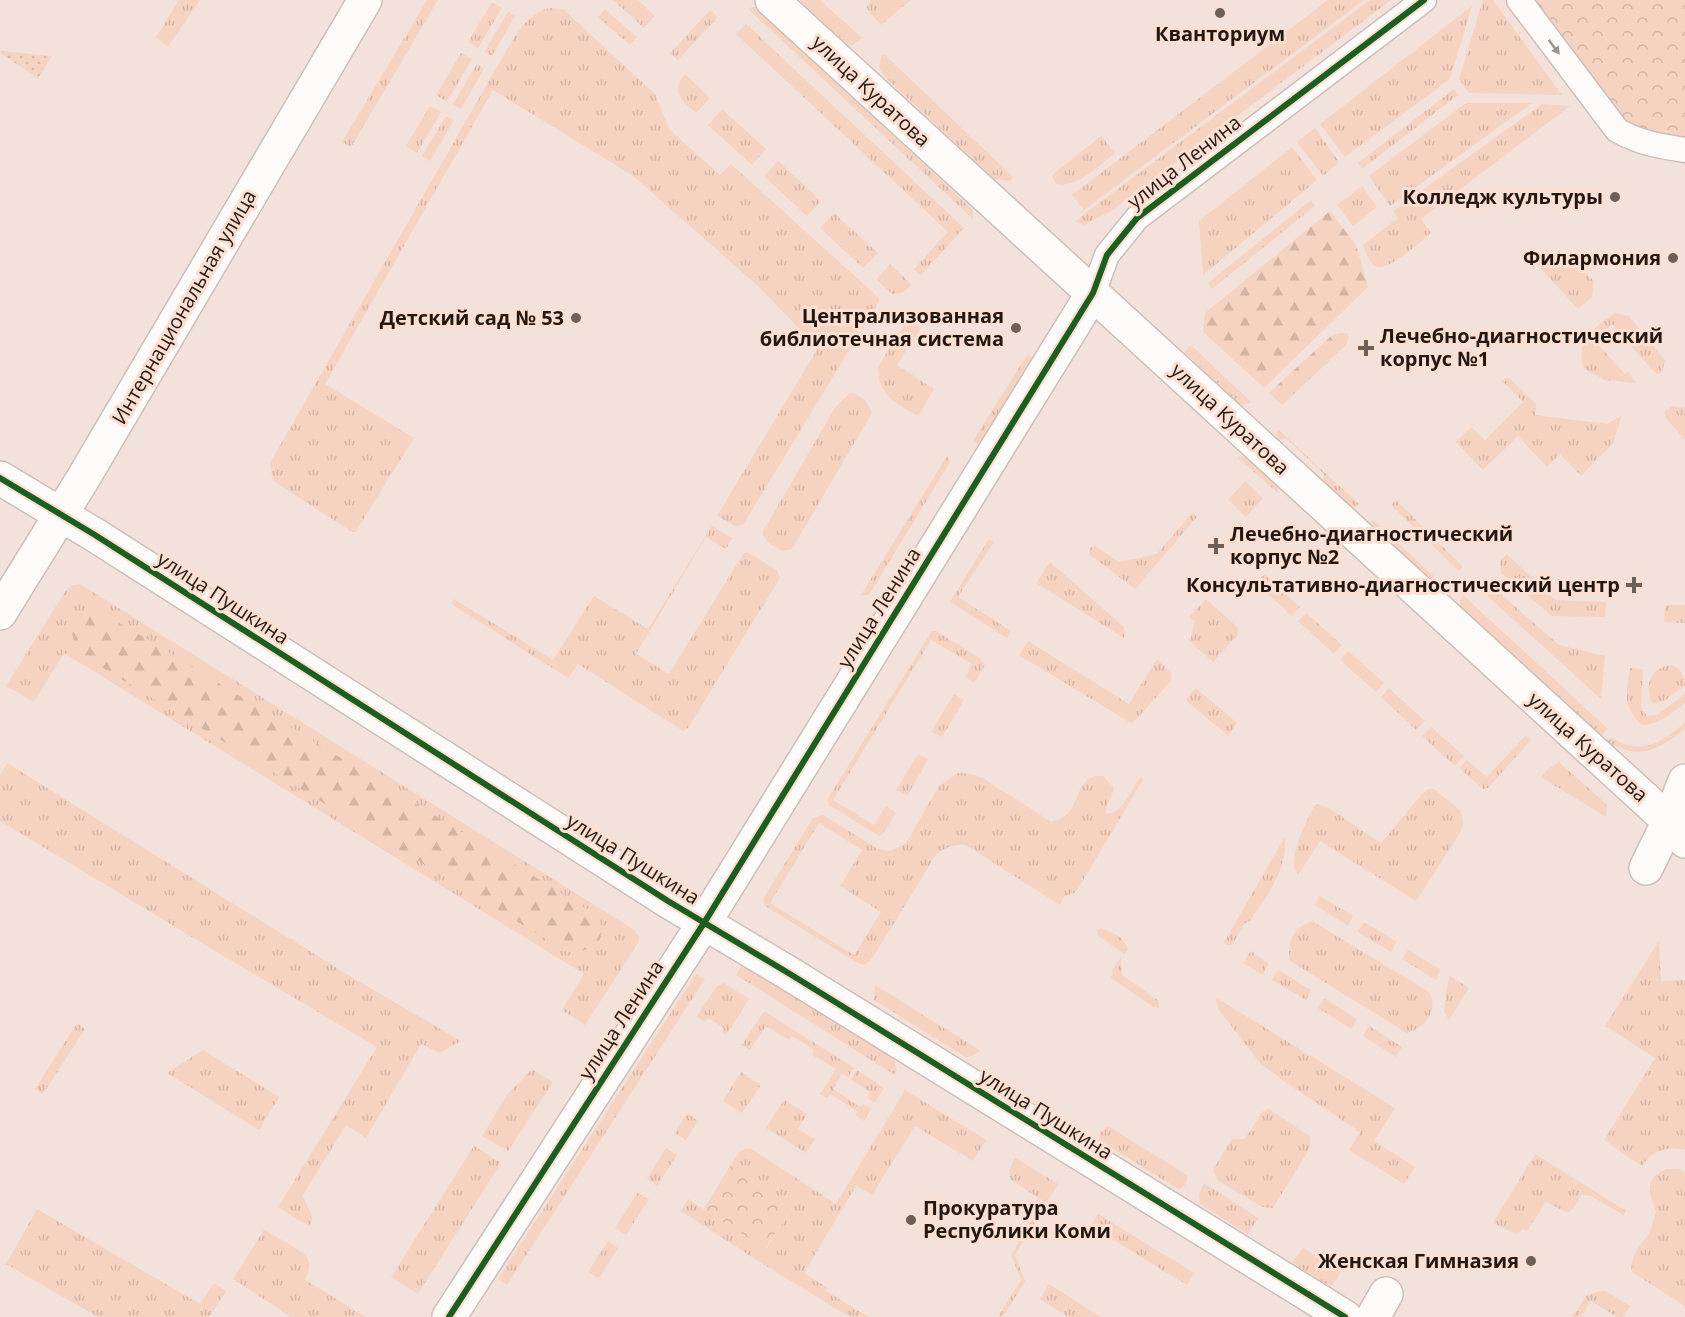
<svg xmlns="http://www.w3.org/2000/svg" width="1685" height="1317" viewBox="0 0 1685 1317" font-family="'Open Sans',sans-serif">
  <defs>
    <pattern id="grass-tufts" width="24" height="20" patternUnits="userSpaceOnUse" patternTransform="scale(1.5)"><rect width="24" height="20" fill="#f6d2c1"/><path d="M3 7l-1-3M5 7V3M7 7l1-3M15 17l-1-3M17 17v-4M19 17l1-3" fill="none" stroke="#d3b4a5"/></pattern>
    <pattern id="forest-firs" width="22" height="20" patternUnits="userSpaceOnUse" patternTransform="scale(1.5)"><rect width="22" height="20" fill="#f6d2c1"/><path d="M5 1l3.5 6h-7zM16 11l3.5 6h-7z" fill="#d3b4a5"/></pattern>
    <pattern id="park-crowns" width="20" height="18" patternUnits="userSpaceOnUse" patternTransform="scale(1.5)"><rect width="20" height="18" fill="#f6d2c1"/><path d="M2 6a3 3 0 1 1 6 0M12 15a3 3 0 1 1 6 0" fill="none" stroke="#d3b4a5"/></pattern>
    <pattern id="garden-dots" width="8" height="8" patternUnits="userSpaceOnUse" patternTransform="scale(1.5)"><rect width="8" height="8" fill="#f6d2c1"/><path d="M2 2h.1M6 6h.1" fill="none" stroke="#d3b4a5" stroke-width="1.8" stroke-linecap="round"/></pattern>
  </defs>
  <rect width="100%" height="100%" fill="#f3e2db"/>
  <path fill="url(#grass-tufts)" fill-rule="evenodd" d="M179 0H200L168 47 156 37Z
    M427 0H438L351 147 342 142Z
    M613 0H638L655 16 644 28Z
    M799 0H820L862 38 852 46 848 45Z
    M871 0H911L881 25 868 10 867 7Z
    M1328 0H1364L1084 210 1072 195Z
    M1370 0H1391L1111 211 1084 225 1075 221Z
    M1483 0H1493L1562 95 1469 93 1459 79Z
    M492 2 502 8 478 48 468 42Z
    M1472 6 1450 79 1345 157 1320 124Z
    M752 7H756L973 210V219L748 9Z
    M550 8 563 9 655 94 669 129 720 175 731 164 879 298V301L743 525 735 526 717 516 818 348 759 287 632 175 493 90 325 384 414 438 356 531 352 532 275 482 272 476 270 463 494 72C509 48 521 15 550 8Z
    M605 9 637 37 630 45 598 17Z
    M710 10 718 17 678 60 670 53Z
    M508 12 515 16 492 56 484 52Z
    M746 24 964 228 921 275 914 269 948 232 736 34Z
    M461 53 472 59 447 102 436 95Z
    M884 54 1013 177 1010 181 994 179 883 75 879 67 881 56Z
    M477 64 484 69 461 109 453 104Z
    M685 74 710 98 696 113C681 100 670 93 685 74Z
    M1454 89 1458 95 1362 169 1358 163Z
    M1466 103H1532L1390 206 1369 176Z
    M1542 104 1570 106 1421 219 1431 233C1421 241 1386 274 1375 266 1368 261 1366 252 1363 245L1398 218 1393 211Z
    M430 106 441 112 417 153 406 146Z
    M722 109 766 149 752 165 708 125Z
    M446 116 454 120 430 161 422 156Z
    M1315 128 1339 162 1323 176 1297 142Z
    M1101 136 1115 153C1100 165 1074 191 1055 183L1052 175Z
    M1292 147 1317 180 1203 275 1199 221Z
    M778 161 821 201 807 216 764 176Z
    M1362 186 1377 207 1353 226 1337 205Z
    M1311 200 1315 206 1212 289 1208 283Z
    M834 213 878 253 863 268 820 228Z
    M1547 250 1569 258 1594 281 1592 297 1578 309 1532 259Z
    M890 264 912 285 902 293 892 294 876 279Z
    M1616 313 1629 316 1665 360 1662 372 1657 374 1653 371 1612 324 1594 340 1625 374 1628 371 1636 383 1605 380 1583 368C1576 340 1594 326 1616 313Z
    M908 319 921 328 897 365 934 389 918 416C896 403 878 396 878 367Z
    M1191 345 1251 402 1245 405 1240 404 1184 352Z
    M1027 355 1033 358 979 445 973 441Z
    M1505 378H1509L1536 404 1535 415 1607 424 1622 415 1613 443 1581 476 1560 454 1547 467 1518 436 1483 470 1456 442 1471 427 1485 440 1523 402 1502 381Z
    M850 393C861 394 869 403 872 413L792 549 782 551C774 546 762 541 763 531L836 406Z
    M1672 406 1685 408V440L1665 417V412Z
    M1278 429 1282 433 1359 504 1355 507 1349 506 1323 482 1324 474 1286 438 1279 440 1276 435Z
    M947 456 950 462 869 595H861Z
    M1243 456 1248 457 1277 484 1278 493 1238 458Z
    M1245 481 1263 498 1246 517 1228 500Z
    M1396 500 1463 567 1459 571 1391 505Z
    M1192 513 1197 517 1135 589 1089 554 1090 548 1095 546 1119 562 1157 554Z
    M1373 520 1451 592 1449 595 1442 592 1372 527Z
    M712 526 732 538 726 549 706 537 636 654 669 674 743 554 747 552 777 570 780 578 688 728 683 731 578 664 568 678 451 604 454 599 553 660 594 596 648 629Z
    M989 539 994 542 958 597 1011 631 1007 638 950 602Z
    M1507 554 1555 600 1606 602 1605 617 1552 616 1501 573 1500 561Z
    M1050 562 1123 626 1125 633 1124 638 1036 583Z
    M1264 574 1300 607 1292 616 1256 583Z
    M1481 581 1487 582 1559 645 1605 656 1601 699 1473 583Z
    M80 584 633 929 639 936 638 943 585 1025 562 1010 584 974 64 653 34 702 6 686 66 590 73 585Z
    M1463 595 1608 729 1600 737 1460 607V599Z
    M1206 599 1238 628V634L1213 662 1188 640 1191 638 1194 621 1189 617Z
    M1665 605H1685V623L1664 622Z
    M1306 613 1342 645 1334 654 1298 621Z
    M932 631H936L979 658 985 665 974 683 965 677 972 664 931 640 833 800 874 825 886 806 896 813 883 834 879 836 829 805 827 800Z
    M1028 641 1129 704 1157 659 1171 673V681L1133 723H1131L1019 655Z
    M1348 651 1384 683 1376 692 1340 660Z
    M1671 665C1680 668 1685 675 1685 685L1664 701 1652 704C1644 685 1650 668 1671 665Z
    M1630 668 1643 669 1641 707 1647 716 1657 715 1685 694V703C1672 713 1659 725 1642 725 1621 706 1627 693 1630 668Z
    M1196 688 1237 723 1228 736 1187 701V698Z
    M1389 688 1425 721 1416 730 1381 697Z
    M954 694 964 700 942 737 931 732Z
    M1685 723V729C1658 750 1640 761 1608 742L1611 737C1642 757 1659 743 1685 723Z
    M1431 727 1464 756 1455 766 1422 736Z
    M1526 735 1531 740 1488 788 1483 789 1459 768 1467 760 1487 777Z
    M918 754 928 759 907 796 896 790Z
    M1559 762 1605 803 1607 807 1606 817 1541 777 1548 769Z
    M7 763 353 978 461 1041 439 1053 421 1044 366 1138 346 1125 303 1195C305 1207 317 1214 309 1226L278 1207 377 1047 215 951 0 821V775Z
    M958 773 971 774 985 779 998 789 1010 795 1051 822C1056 820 1062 819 1065 816 1082 803 1075 774 1103 776L1114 788C1112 798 1105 805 1106 814 1123 813 1130 793 1138 780L1141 777 1143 780 1076 892 1063 897 1060 905 966 845C954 844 945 847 936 855L873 957 865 965 858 963 765 906 763 899 813 818 823 815 878 849 890 851 906 843 939 786ZM819 823 862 850 840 886 881 912 854 955 770 903Z
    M1429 789H1434L1461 811 1463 824 1460 833 1416 901 1320 841 1298 875C1297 873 1294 869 1294 867 1291 855 1308 814 1316 804L1329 808 1381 843 1423 793Z
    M1285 837C1287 871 1268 894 1250 921L1244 924 1232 945H1226L1224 942Z
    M1320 896 1353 916 1348 926 1315 905Z
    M1312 921 1429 992C1439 1010 1426 1028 1407 1033L1290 961C1286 942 1294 927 1312 921Z
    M1364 922 1397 942 1391 952 1358 932Z
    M1100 928C1112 931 1125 938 1128 950L1125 954 1098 936 1097 930Z
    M1659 941 1661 981 1685 980V1150C1666 1146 1654 1150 1642 1166L1604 1140 1655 1058 1605 1026Z
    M1408 950 1441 970 1436 980 1402 959Z
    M1251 951 1268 963 1263 975 1243 963Z
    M1121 957 1122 975 1159 1001V1008L1153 1007 1111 978 1113 969Z
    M743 964 894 1059 897 1071 895 1075 736 975Z
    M1278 970 1311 990 1306 1000 1272 980Z
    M696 974 705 979 507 1285 498 1279Z
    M1450 976 1469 988 1449 1020 1444 1011C1447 999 1445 987 1450 976Z
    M724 983 749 999 726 1035 722 1032 724 1028 708 1018 705 1022 696 1017 717 986Z
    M875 985 981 1051 967 1058 874 1000Z
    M1324 998 1357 1019 1351 1029 1318 1008Z
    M1215 999 1220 1000 1395 1108 1374 1141 1415 1167 1404 1184 1349 1150 1360 1132 1285 1082 1260 1063 1219 1010Z
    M764 1011 854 1068 848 1077 842 1074 833 1089 860 1107 863 1104 871 1109 864 1121 855 1115 857 1111 830 1094 827 1098 820 1094 836 1069 812 1055 814 1050 792 1036 789 1040 766 1026 750 1050 742 1045Z
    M77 1023 85 1029 43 1094 35 1089Z
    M1369 1026 1402 1047 1396 1057 1363 1036Z
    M203 1050 279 1097 259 1130 167 1073Z
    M532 1069 553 1082 508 1151 482 1136 507 1095Z
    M857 1070 884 1088 875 1103 867 1098 870 1092 851 1080Z
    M741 1072 761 1085 742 1113 723 1101Z
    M905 1090 986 1140 973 1161 915 1126 872 1195 856 1186 804 1273 828 1288 826 1291 869 1317H850L758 1261 681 1211 688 1199 766 1249 793 1206 730 1166C735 1158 739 1148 750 1148L836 1204Z
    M784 1100 807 1114 798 1129 815 1139 806 1153 766 1128Z
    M1269 1109 1310 1136V1148L1273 1208 1262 1207 1217 1180 1213 1170 1232 1139H1245L1262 1112Z
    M687 1113 698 1121 686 1140 675 1133Z
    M1108 1126 1187 1175C1188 1181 1185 1188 1178 1189L1099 1140 1100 1133Z
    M474 1146 501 1163 418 1294 391 1277Z
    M666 1148 677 1155 657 1186 647 1178Z
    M1535 1154 1626 1211 1623 1215 1591 1196 1581 1195 1574 1208 1568 1213 1546 1202 1527 1231 1522 1229 1519 1233 1516 1234 1493 1223Z
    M1015 1158 1058 1184 1015 1255 1025 1281 1003 1317H998L1021 1280 1011 1255 1043 1201 1010 1179 1009 1170Z
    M1667 1169H1680L1685 1172V1306L1632 1272C1628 1256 1643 1244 1650 1231 1652 1225 1654 1218 1656 1212 1649 1192 1643 1179 1667 1169Z
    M1204 1183 1258 1218 1248 1234 1200 1204 1199 1194Z
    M637 1193 649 1199 626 1235 615 1228Z
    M37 1209 200 1304 214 1283 226 1291 209 1317H98L6 1264Z
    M1098 1214 1194 1273 1187 1285 1090 1226Z
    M264 1230C274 1236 300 1249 306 1256 312 1264 308 1273 305 1280L366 1317H291L233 1279Z
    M608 1241 618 1248 599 1278 588 1272Z
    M1303 1248 1341 1272 1331 1287 1292 1263Z
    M1049 1284 1101 1317H1068L1040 1299Z
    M1600 1291H1606L1630 1306 1623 1317H1617L1591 1301 1581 1317H1572L1587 1295Z"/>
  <path fill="url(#forest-firs)" d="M1330 211 1356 245 1368 287 1264 388 1203 332 1205 313Z
    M1339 333H1347L1349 337 1346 345 1282 405 1269 393 1330 337Z
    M103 615 129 628 597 915C610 943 592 952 567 952L77 652 72 633 73 625 88 616Z"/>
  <path fill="url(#park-crowns)" d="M1529 0H1685V140L1639 131 1624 120Z
    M730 1166 793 1206 765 1249 704 1209Z"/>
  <path fill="url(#garden-dots)" d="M0 51 52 56 38 78 0 53Z"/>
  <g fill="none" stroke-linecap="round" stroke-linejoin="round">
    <g stroke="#ccbfb9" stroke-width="27">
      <path id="street" d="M1519 0 1617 130C1639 143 1660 146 1685 150
        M1093 293 1107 255 1137 218 1424 0"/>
    </g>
    <g stroke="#ccbfb9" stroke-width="36">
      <path id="secondary" d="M772 0 1669 821 1685 841
        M0 478 95 535 668 901 790 974 1345 1317
        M0 613 81 482 365 0
        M1646 868 1669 821 1685 781
        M449 1317 704 923 1093 293
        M1373 1317 1386 1294"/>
    </g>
    <use href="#street" stroke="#fdfbfa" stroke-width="24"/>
    <use href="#secondary" stroke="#fdfbfa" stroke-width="33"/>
    <g stroke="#fddfd1" stroke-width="10">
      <path id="cycleway" d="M0 478 95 535 668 901 790 974 1345 1317
        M449 1317 704 923 1093 293 1107 255 1137 218 1424 0"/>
    </g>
    <use href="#cycleway" stroke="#1b5e20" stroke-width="6"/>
  </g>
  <defs><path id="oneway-solid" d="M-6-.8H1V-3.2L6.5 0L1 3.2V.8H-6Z" transform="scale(1.5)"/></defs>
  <use fill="#9a9592" href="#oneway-solid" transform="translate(1554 47) rotate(53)"/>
  <g fill="#6b5f59" stroke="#fddfd1" stroke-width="2">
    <circle cx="1220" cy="13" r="6"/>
    <circle cx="1615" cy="197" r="6"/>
    <circle cx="1673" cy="258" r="6"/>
    <circle cx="576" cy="318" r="6"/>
    <circle cx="1016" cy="328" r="6"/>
    <path d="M1363 339h6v6h6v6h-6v6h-6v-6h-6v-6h6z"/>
    <path d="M1213 537h6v6h6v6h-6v6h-6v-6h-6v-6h6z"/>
    <path d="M1631 576h6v6h6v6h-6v6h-6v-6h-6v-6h6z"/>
    <circle cx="911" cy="1220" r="6"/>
    <circle cx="1531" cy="1261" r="6"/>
  </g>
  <g text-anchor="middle" stroke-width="6" stroke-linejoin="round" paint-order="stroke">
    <g font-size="20" font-weight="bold" fill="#221813" stroke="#fddfd1" text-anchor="end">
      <text x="1220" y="41" text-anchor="middle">Кванториум</text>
      <text x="1603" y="204">Колледж культуры</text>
      <text x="1661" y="265">Филармония</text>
      <text x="1004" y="323">Централизованная<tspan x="1004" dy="23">библиотечная система</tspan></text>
      <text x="564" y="325">Детский сад № 53</text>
      <text x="1380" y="343" text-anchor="start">Лечебно-диагностический<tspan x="1380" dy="23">корпус №1</tspan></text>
      <text x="1230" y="541" text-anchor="start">Лечебно-диагностический<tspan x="1230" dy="23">корпус №2</tspan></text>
      <text x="1620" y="592">Консультативно-диагностический центр</text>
      <text x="923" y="1215" text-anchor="start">Прокуратура<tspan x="923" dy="23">Республики Коми</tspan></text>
      <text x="1519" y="1268">Женская Гимназия</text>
    </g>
    <g font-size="20" fill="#221813" stroke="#fddfd1">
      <text transform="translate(871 91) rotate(43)" y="7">улица Куратова</text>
      <text transform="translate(1184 162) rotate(-38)" y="7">улица Ленина</text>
      <text transform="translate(184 307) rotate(-60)" y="7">Интернациональная улица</text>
      <text transform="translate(1230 419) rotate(43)" y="7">улица Куратова</text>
      <text transform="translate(223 598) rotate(33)" y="7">улица Пушкина</text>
      <text transform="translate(879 608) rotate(-58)" y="7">улица Ленина</text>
      <text transform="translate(1588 747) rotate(42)" y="7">улица Куратова</text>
      <text transform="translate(633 859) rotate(32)" y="7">улица Пушкина</text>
      <text transform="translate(621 1020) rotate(-57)" y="7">улица Ленина</text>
      <text transform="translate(1046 1114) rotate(32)" y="7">улица Пушкина</text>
    </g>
  </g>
</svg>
